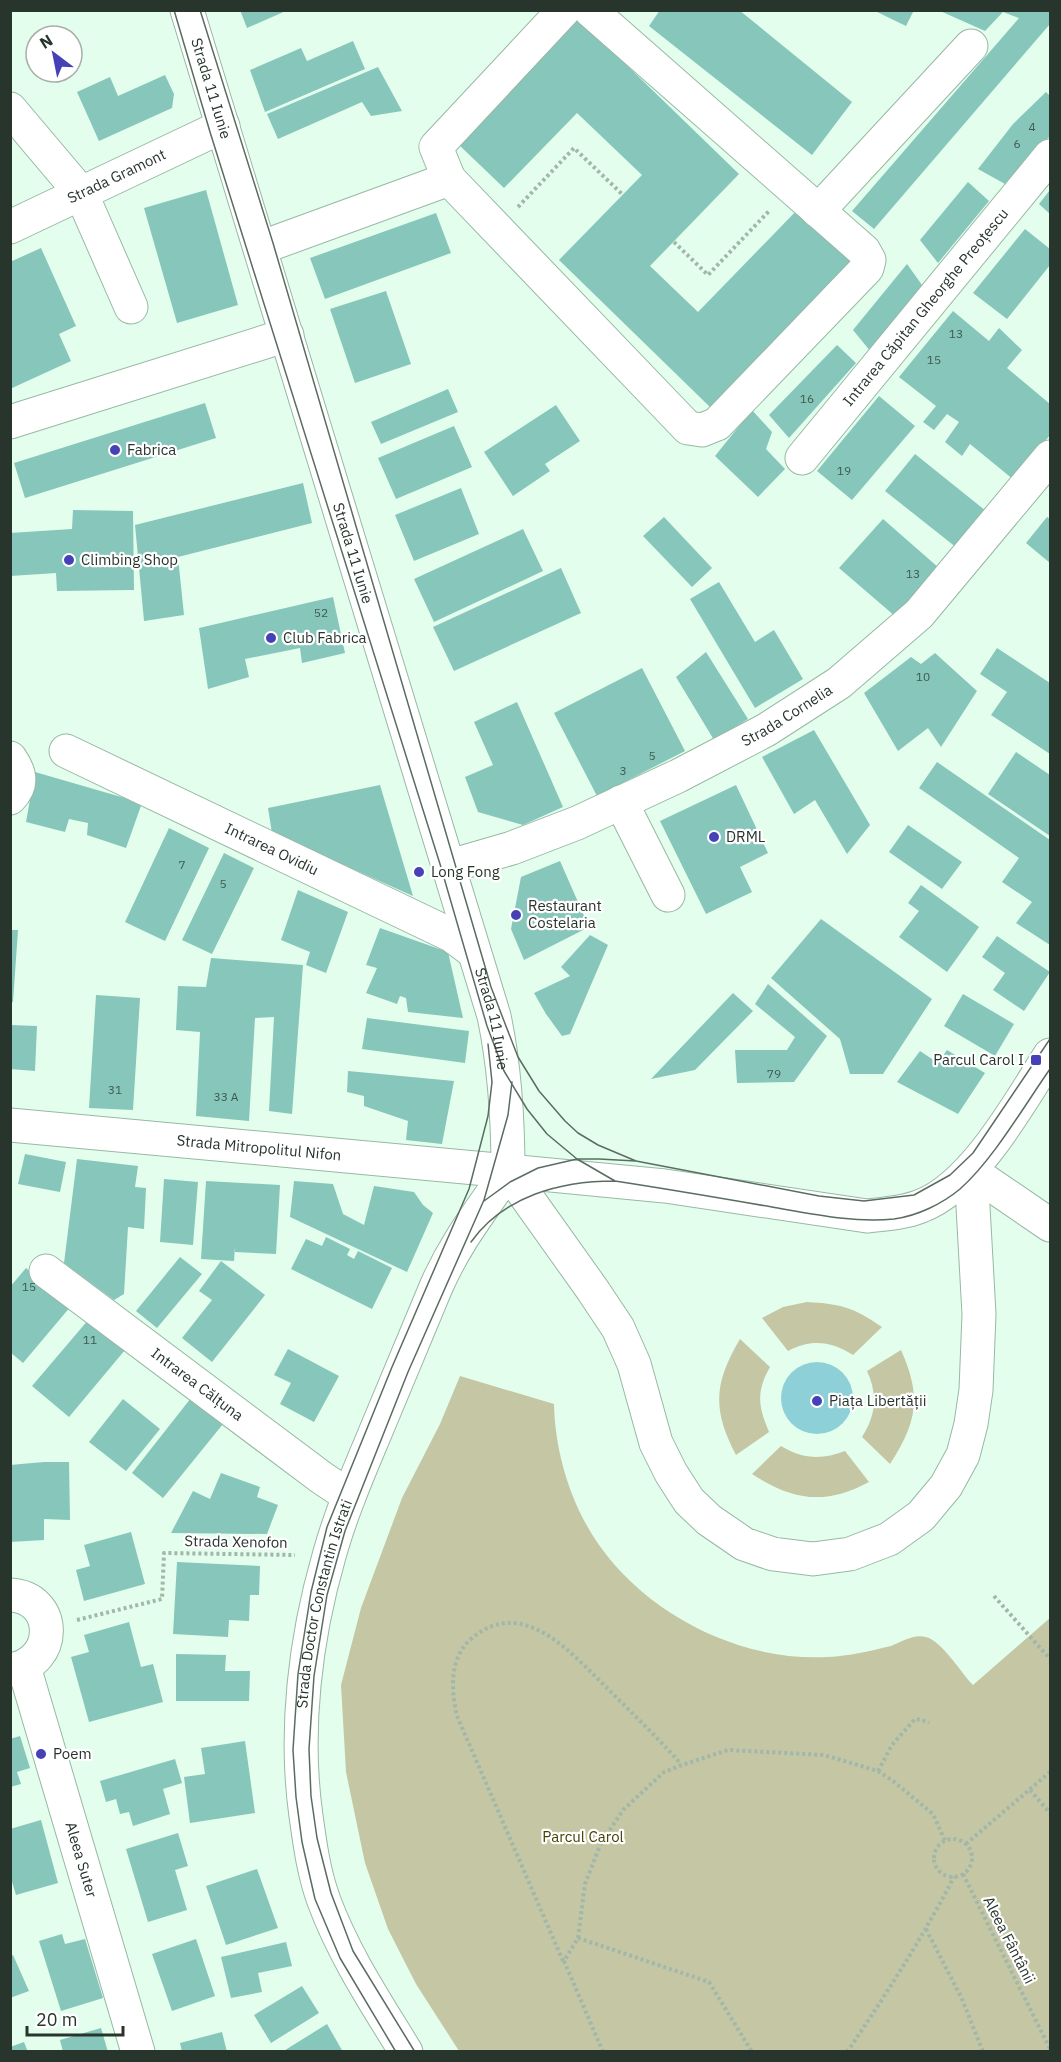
<svg xmlns="http://www.w3.org/2000/svg" width="1061" height="2062" viewBox="0 0 1061 2062" font-family="'IBM Plex Sans',sans-serif">
  <rect width="100%" height="100%" fill="#e3feed"/>
  <path fill="#c4c6a4" d="M807 1302C841 1304 853 1307 882 1327L853 1355C831 1341 811 1339 788 1351L762 1318 783 1307Z
    M740 1339 770 1367C756 1392 758 1406 769 1432L736 1455C712 1409 714 1383 740 1339Z
    M901 1350C922 1397 917 1422 890 1464L862 1437C876 1415 878 1395 867 1371Z
    M460 1376 554 1404C555 1453 571 1505 599 1545 649 1616 742 1662 828 1657 849 1656 870 1651 891 1646 902 1642 913 1634 926 1637 942 1641 961 1673 973 1685L1050 1618V2051H459L416 1984 388 1929 365 1863 346 1772 341 1685 361 1608 402 1498 440 1424Z
    M781 1446C802 1459 822 1460 845 1451L869 1482C825 1506 792 1500 752 1474Z"/>
  <path fill="#8ed0d8" d="M781 1398a36 36 0 1 1 72 0a36 36 0 1 1-72 0Z"/>
  <path fill="#87c6ba" d="M240 10H288L247 28Z
    M660 10H739L852 102 812 155 649 26Z
    M873 10H914L906 26Z
    M938 10H1050V24L874 229 852 211 1019 18 1003 12 985 31Z
    M578 18 739 174 650 266 698 312 801 206 855 258 710 407 559 260 642 175 577 113 504 188 457 143Z
    M353 41 365 69 265 112 250 70 301 48 307 61Z
    M378 67 402 111 371 116 362 102 278 139 267 114Z
    M165 75 174 94 172 108 99 141 77 92 110 77 118 96Z
    M1046 92 1050 96V136L1005 184 978 169 1013 124Z
    M968 182 989 201 938 263 920 240Z
    M206 190 238 305 177 323 144 208Z
    M1050 190V214L1039 204Z
    M436 213 451 253 325 299 310 258Z
    M1025 229 1050 249V265L1007 319 973 293Z
    M41 248 76 326 59 334 71 361 10 389V262Z
    M907 264 927 292 871 352 853 330Z
    M386 291 411 364 355 383 330 309Z
    M953 311 989 341 999 328 1022 350 1007 368 1050 404V435L1014 480 970 444 962 456 945 442 959 422 947 414 934 430 923 422 936 406 899 377Z
    M837 345 856 363 789 438 769 415Z
    M448 389 458 412 381 444 371 422Z
    M879 396 915 426 852 500 817 471Z
    M205 403 216 438 25 498 14 463Z
    M556 405 580 441 545 464 550 471 513 496 484 452Z
    M752 410 772 432 766 449 785 469 758 497 715 456Z
    M454 426 472 467 396 499 378 458Z
    M915 454 986 511 957 548 885 491Z
    M303 483 312 523 178 557 184 615 144 621 135 525Z
    M461 488 479 534 414 561 395 515Z
    M73 510 133 511 134 590 57 591 56 573 10 576V533L72 529Z
    M664 517 712 568 692 587 643 536Z
    M1047 517 1050 519V563L1026 543Z
    M883 519 939 568 896 617 839 568Z
    M523 529 543 571 434 622 414 579Z
    M561 568 581 613 454 671 433 627Z
    M719 582 755 642 774 630 803 679 755 708 690 599Z
    M333 597 345 653 302 663 300 648 245 659 249 677 208 689 199 628Z
    M997 648 1050 683V754L991 715 1007 692 980 674Z
    M706 652 748 719 714 740 676 677Z
    M935 653 977 691 941 747 928 728 898 751 864 693 911 657 921 664Z
    M642 668 685 751 597 796 554 713Z
    M517 702 563 807 523 825 478 812 465 777 493 765 474 722Z
    M814 730 870 825 847 854 815 800 794 814 762 757Z
    M1016 752 1050 775V836L988 794Z
    M937 762 1050 840V945L1016 923 1032 902 1002 882 1019 858 919 788Z
    M35 772 142 803 126 848 87 835 88 823 69 819 65 832 26 822Z
    M380 785 413 896 272 833 268 808Z
    M736 785 768 853 740 867 752 892 706 914 660 821Z
    M908 825 962 862 942 889 889 852Z
    M169 828 209 848 165 941 125 922Z
    M224 853 254 868 212 954 182 940Z
    M560 861 589 927 524 960 511 929 521 877Z
    M921 885 979 927 947 972 899 937 919 911 908 903Z
    M298 890 348 912 326 973 306 965 310 952 281 940Z
    M821 919 932 999 883 1074H850L840 1039 771 978Z
    M380 928 448 952 463 1018 408 1012 406 998 400 996 397 1004 366 993 377 968 366 965Z
    M10 930H18L13 1002H10Z
    M590 935 608 945 570 1034 562 1036 546 1014 534 993 570 976 561 967Z
    M997 936 1050 972 1024 1011 993 990 1005 973 982 957Z
    M211 958 303 965 292 1114 269 1111 274 1017 255 1018 249 1121 196 1116 200 1032 176 1030 178 986 206 987Z
    M768 984 827 1036 794 1082 737 1083 735 1050H787L795 1037 755 1004Z
    M733 993 753 1011 695 1070 651 1079Z
    M963 994 1014 1024 995 1056 944 1026Z
    M96 995 140 998 133 1110 89 1108Z
    M367 1018 469 1031 465 1063 362 1049Z
    M10 1025 37 1026 35 1071 10 1069Z
    M947 1050 985 1073 958 1114 897 1082 920 1051 938 1063Z
    M348 1071 454 1081 442 1144 406 1140 408 1121 364 1106V1096L347 1092Z
    M25 1154 66 1162 60 1192 18 1184Z
    M77 1159 138 1166 135 1187 146 1188 144 1229 128 1227 124 1294 114 1300 64 1263Z
    M164 1179 198 1182 193 1245 160 1242Z
    M206 1181 280 1185 276 1254 235 1252V1246L234 1261 201 1259Z
    M294 1181 333 1184 343 1214 364 1225 374 1186 414 1192 423 1205 433 1213 407 1272 290 1217Z
    M326 1237 350 1249 347 1255 354 1259 358 1251 392 1268 372 1309 291 1269 306 1239 322 1246Z
    M180 1257 202 1274 157 1328 136 1311Z
    M221 1261 265 1295 212 1362 182 1338 212 1300 199 1291Z
    M26 1268 71 1306 23 1363 10 1352V1287Z
    M89 1319 125 1350 69 1417 32 1386Z
    M288 1349 339 1376 314 1422 280 1404 291 1383 274 1375Z
    M191 1398 223 1424 163 1498 132 1473Z
    M123 1399 160 1429 126 1471 89 1442Z
    M44 1462H69L70 1520 44 1519V1540L10 1542V1465Z
    M221 1473 260 1487 257 1497 278 1505 267 1534 171 1533 193 1491 210 1499Z
    M131 1532 145 1584 84 1601 76 1570 90 1566 84 1545Z
    M177 1562 260 1566 259 1595H250L249 1621 229 1620 228 1637 173 1634Z
    M129 1622 141 1667 153 1664 163 1702 89 1722 71 1657 89 1652 84 1635Z
    M176 1654 226 1655 225 1671H250L249 1701H176Z
    M20 1736 30 1768 17 1772 21 1784 10 1787V1739Z
    M245 1741 255 1813 190 1823 184 1777 205 1774 201 1748Z
    M175 1759 182 1783 163 1789 170 1814 133 1826 129 1812 120 1814 116 1799 106 1802 100 1781Z
    M41 1820 58 1883 16 1895 10 1875V1829Z
    M178 1833 188 1866 175 1870 187 1910 148 1922 126 1849Z
    M257 1869 278 1928 226 1945 206 1886Z
    M62 1934 65 1944 85 1939 103 1998 61 2011 39 1941Z
    M196 1939 215 1996 172 2011 152 1954Z
    M286 1942 292 1966 258 1973 262 1992 231 1998 221 1957Z
    M13 1955 29 1991 10 1998V1956Z
    M302 1986 319 2013 271 2043 254 2015Z
    M327 2024 343 2052H282Z
    M101 2028 108 2052H63L60 2040Z
    M222 2032 227 2052H182L180 2043Z
    M24 2042 28 2052H10V2047Z"/>
  <g fill="none" stroke-linecap="round" stroke-linejoin="round">
    <g stroke="#98b8a4" stroke-width="35">
      <g id="minor">
        <path id="s1" d="M187 10 494 1016C505 1068 508 1118 508 1171"/>
        <path d="M10 109 81 193 131 307"/>
        <path d="M449 179 436 147 564 10"/>
        <path d="M818 211 971 46"/>
        <path id="s2" d="M10 227 223 126"/>
        <path d="M260 248 449 179 688 428 702 430 717 424 867 268 869 260 864 251 590 10"/>
        <path d="M10 422 287 335"/>
        <path id="s3" d="M802 458 1050 156"/>
        <path id="s4" d="M66 751 451 935 474 952"/>
        <path d="M10 758C20 772 24 784 10 798"/>
        <path d="M621 802 668 895"/>
        <path id="s5" d="M450 866 512 848 577 823 678 776 766 730 839 683 919 614 1050 457"/>
        <path id="s6" d="M10 1125 508 1171"/>
        <path d="M508 1171 592 1289 618 1328 634 1364 656 1443 671 1473 689 1501 709 1520 744 1544 773 1554 813 1559 850 1554 889 1539 921 1516 946 1486 963 1455 971 1424 976 1390 979 1314 971 1171"/>
        <path d="M971 1171 1050 1225"/>
        <path id="s7" d="M46 1271 322 1478 349 1496"/>
        <path d="M10 1595C58 1597 59 1663 10 1670"/>
        <path id="s8" d="M24 1667 138 2052"/>
      </g>
    </g>
    <g stroke="#98b8a4" stroke-width="35">
      <g id="major">
        <path id="s9" d="M406 2052C376 2003 344 1955 324 1901 314 1874 310 1845 306 1816 294 1731 305 1639 329 1556 340 1516 357 1476 373 1438 394 1387 415 1337 436 1287 456 1241 481 1211 508 1171L665 1186 867 1216C885 1214 904 1213 921 1206 974 1186 1020 1102 1050 1055"/>
      </g>
    </g>
    <path stroke="#a1b7a9" stroke-width="4" stroke-dasharray="3 3" stroke-linecap="butt" d="M518 207 574 148 623 195
      M674 242 708 275 770 210
      M994 1596 1050 1659
      M77 1620 162 1599 164 1553 295 1555
      M878 1771 892 1745 915 1719 922 1720 929 1723
      M1030 1790 1050 1813
      M934 1858a19 19 0 1 1 38 0a19 19 0 1 1-38 0Z
      M966 1844 1050 1772
      M963 1874 1050 2049
      M926 1929 962 1999 983 2052
      M578 1938 709 1982 752 2052
      M563 1961 457 1716C451 1691 449 1658 471 1639 523 1594 572 1654 608 1689 633 1714 658 1738 681 1764
      M603 2052 564 1961 578 1938 585 1884 601 1843 623 1810 664 1772 682 1765 728 1750 824 1755 878 1771 893 1781 933 1814 945 1841
      M847 2052C886 1995 922 1938 954 1877"/>
    <use href="#minor" stroke="#fff" stroke-width="33"/>
    <use href="#major" stroke="#fff" stroke-width="33"/>
    <path stroke="#5b6c61" stroke-width="1.5" d="M174 10 210 132 440 864 487 1026 504 1071 527 1109 547 1134 577 1159 615 1181
      M200 10 273 243 455 864 491 987 504 1021 518 1057 539 1091 565 1121 578 1133 598 1145 636 1161
      M484 1201 510 1182 538 1168 577 1159H599L636 1161 819 1196 864 1201 914 1195 950 1175 973 1153 1050 1039
      M471 1242C504 1196 560 1181 615 1181 667 1189 720 1198 772 1207 812 1214 854 1223 894 1219 917 1216 942 1204 960 1189 993 1160 1024 1106 1050 1069
      M396 2052 340 1958 315 1899 302 1842 296 1797 293 1750 298 1674 311 1592 327 1527 392 1367 469 1189 488 1116 492 1082 488 1044
      M415 2052 353 1951 331 1893 317 1838 311 1796 309 1749 314 1676 327 1595 345 1531 408 1372 484 1200 508 1115 512 1082"/>
  </g>
  <g fill="#4641b7" stroke="#fff" stroke-width="2">
    <circle cx="115" cy="450" r="6"/>
    <circle cx="69" cy="560" r="6"/>
    <circle cx="271" cy="638" r="6"/>
    <circle cx="714" cy="837" r="6"/>
    <circle cx="419" cy="872" r="6"/>
    <circle cx="516" cy="915" r="6"/>
    <rect x="1030" y="1054" width="12" height="12" rx="3"/>
    <circle cx="817" cy="1401" r="6"/>
    <circle cx="41" cy="1754" r="6"/>
  </g>
  <g text-anchor="middle" stroke-width="4.5" stroke-linejoin="round" paint-order="stroke">
    <g font-size="12" fill="#405950">
      <text x="1032" y="131">4</text>
      <text x="1017" y="148">6</text>
      <text x="956" y="338">13</text>
      <text x="934" y="364">15</text>
      <text x="807" y="403">16</text>
      <text x="844" y="475">19</text>
      <text x="913" y="578">13</text>
      <text x="321" y="617">52</text>
      <text x="923" y="681">10</text>
      <text x="652" y="760">5</text>
      <text x="623" y="775">3</text>
      <text x="182" y="869">7</text>
      <text x="223" y="888">5</text>
      <text x="774" y="1078">79</text>
      <text x="115" y="1094">31</text>
      <text x="226" y="1101">33 A</text>
      <text x="29" y="1291">15</text>
      <text x="90" y="1344">11</text>
    </g>
    <g font-size="15" fill="#28352d" stroke="#fff">
      <text dy="5" stroke="none"><textPath href="#s1" startOffset="82">Strada 11 Iunie</textPath></text>
      <text dy="5" stroke="none"><textPath href="#s2" startOffset="118">Strada Gramont</textPath></text>
      <text dy="5" stroke="none"><textPath href="#s3" startOffset="195">Intrarea Căpitan Gheorghe Preoțescu</textPath></text>
      <text dy="5" stroke="none"><textPath href="#s1" startOffset="568">Strada 11 Iunie</textPath></text>
      <text dy="5" stroke="none"><textPath href="#s5" startOffset="370">Strada Cornelia</textPath></text>
      <text dy="5" stroke="none"><textPath href="#s4" startOffset="228">Intrarea Ovidiu</textPath></text>
      <text dy="5" stroke="none"><textPath href="#s1" startOffset="1054">Strada 11 Iunie</textPath></text>
      <text dy="5" stroke="none"><textPath href="#s6" startOffset="250">Strada Mitropolitul Nifon</textPath></text>
      <text dy="5" stroke="none"><textPath href="#s7" startOffset="189">Intrarea Călțuna</textPath></text>
      <text transform="translate(236 1542) rotate(1)" y="5">Strada Xenofon</text>
      <text dy="5" stroke="none"><textPath href="#s9" startOffset="474">Strada Doctor Constantin Istrati</textPath></text>
      <text dy="5" stroke="none"><textPath href="#s8" startOffset="201">Aleea Suter</textPath></text>
      <text transform="translate(1009 1940) rotate(63)" y="5">Aleea Fântânii</text>
    </g>
    <g font-size="15" fill="#28352d" stroke="#fff" text-anchor="start">
      <text x="127" y="455">Fabrica</text>
      <text x="81" y="565">Climbing Shop</text>
      <text x="283" y="643">Club Fabrica</text>
      <text x="726" y="842">DRML</text>
      <text x="431" y="877">Long Fong</text>
      <text x="528" y="911">Restaurant<tspan x="528" dy="17">Costelaria</tspan></text>
      <text x="1024" y="1065" text-anchor="end">Parcul Carol I</text>
      <text x="829" y="1406">Piața Libertății</text>
      <text x="53" y="1759">Poem</text>
    </g>
    <g font-size="15" fill="#434203" stroke="#fff">
      <text x="583" y="1842">Parcul Carol</text>
    </g>
  </g>
  <rect width="1061" height="2062" fill="none" stroke="#28352d" stroke-width="24"/>
  <g transform="translate(54 54) rotate(328)"><circle r="28" fill="#ffffff" stroke="#a9aeab" stroke-width="1.5"/>
  <path d="M0-4.5L10 22L0 15L-10 22Z" fill="#4641b7"/>
  <text y="-9" font-size="16" font-weight="bold" text-anchor="middle" fill="#28352d">N</text>
  </g>
  <path d="M27 2026v9h96v-9" fill="none" stroke="#28352d" stroke-width="3"/>
  <text x="36" y="2026" font-size="18" fill="#28352d" stroke="#ffffff" stroke-width="4.5" paint-order="stroke">20 m</text>
</svg>
